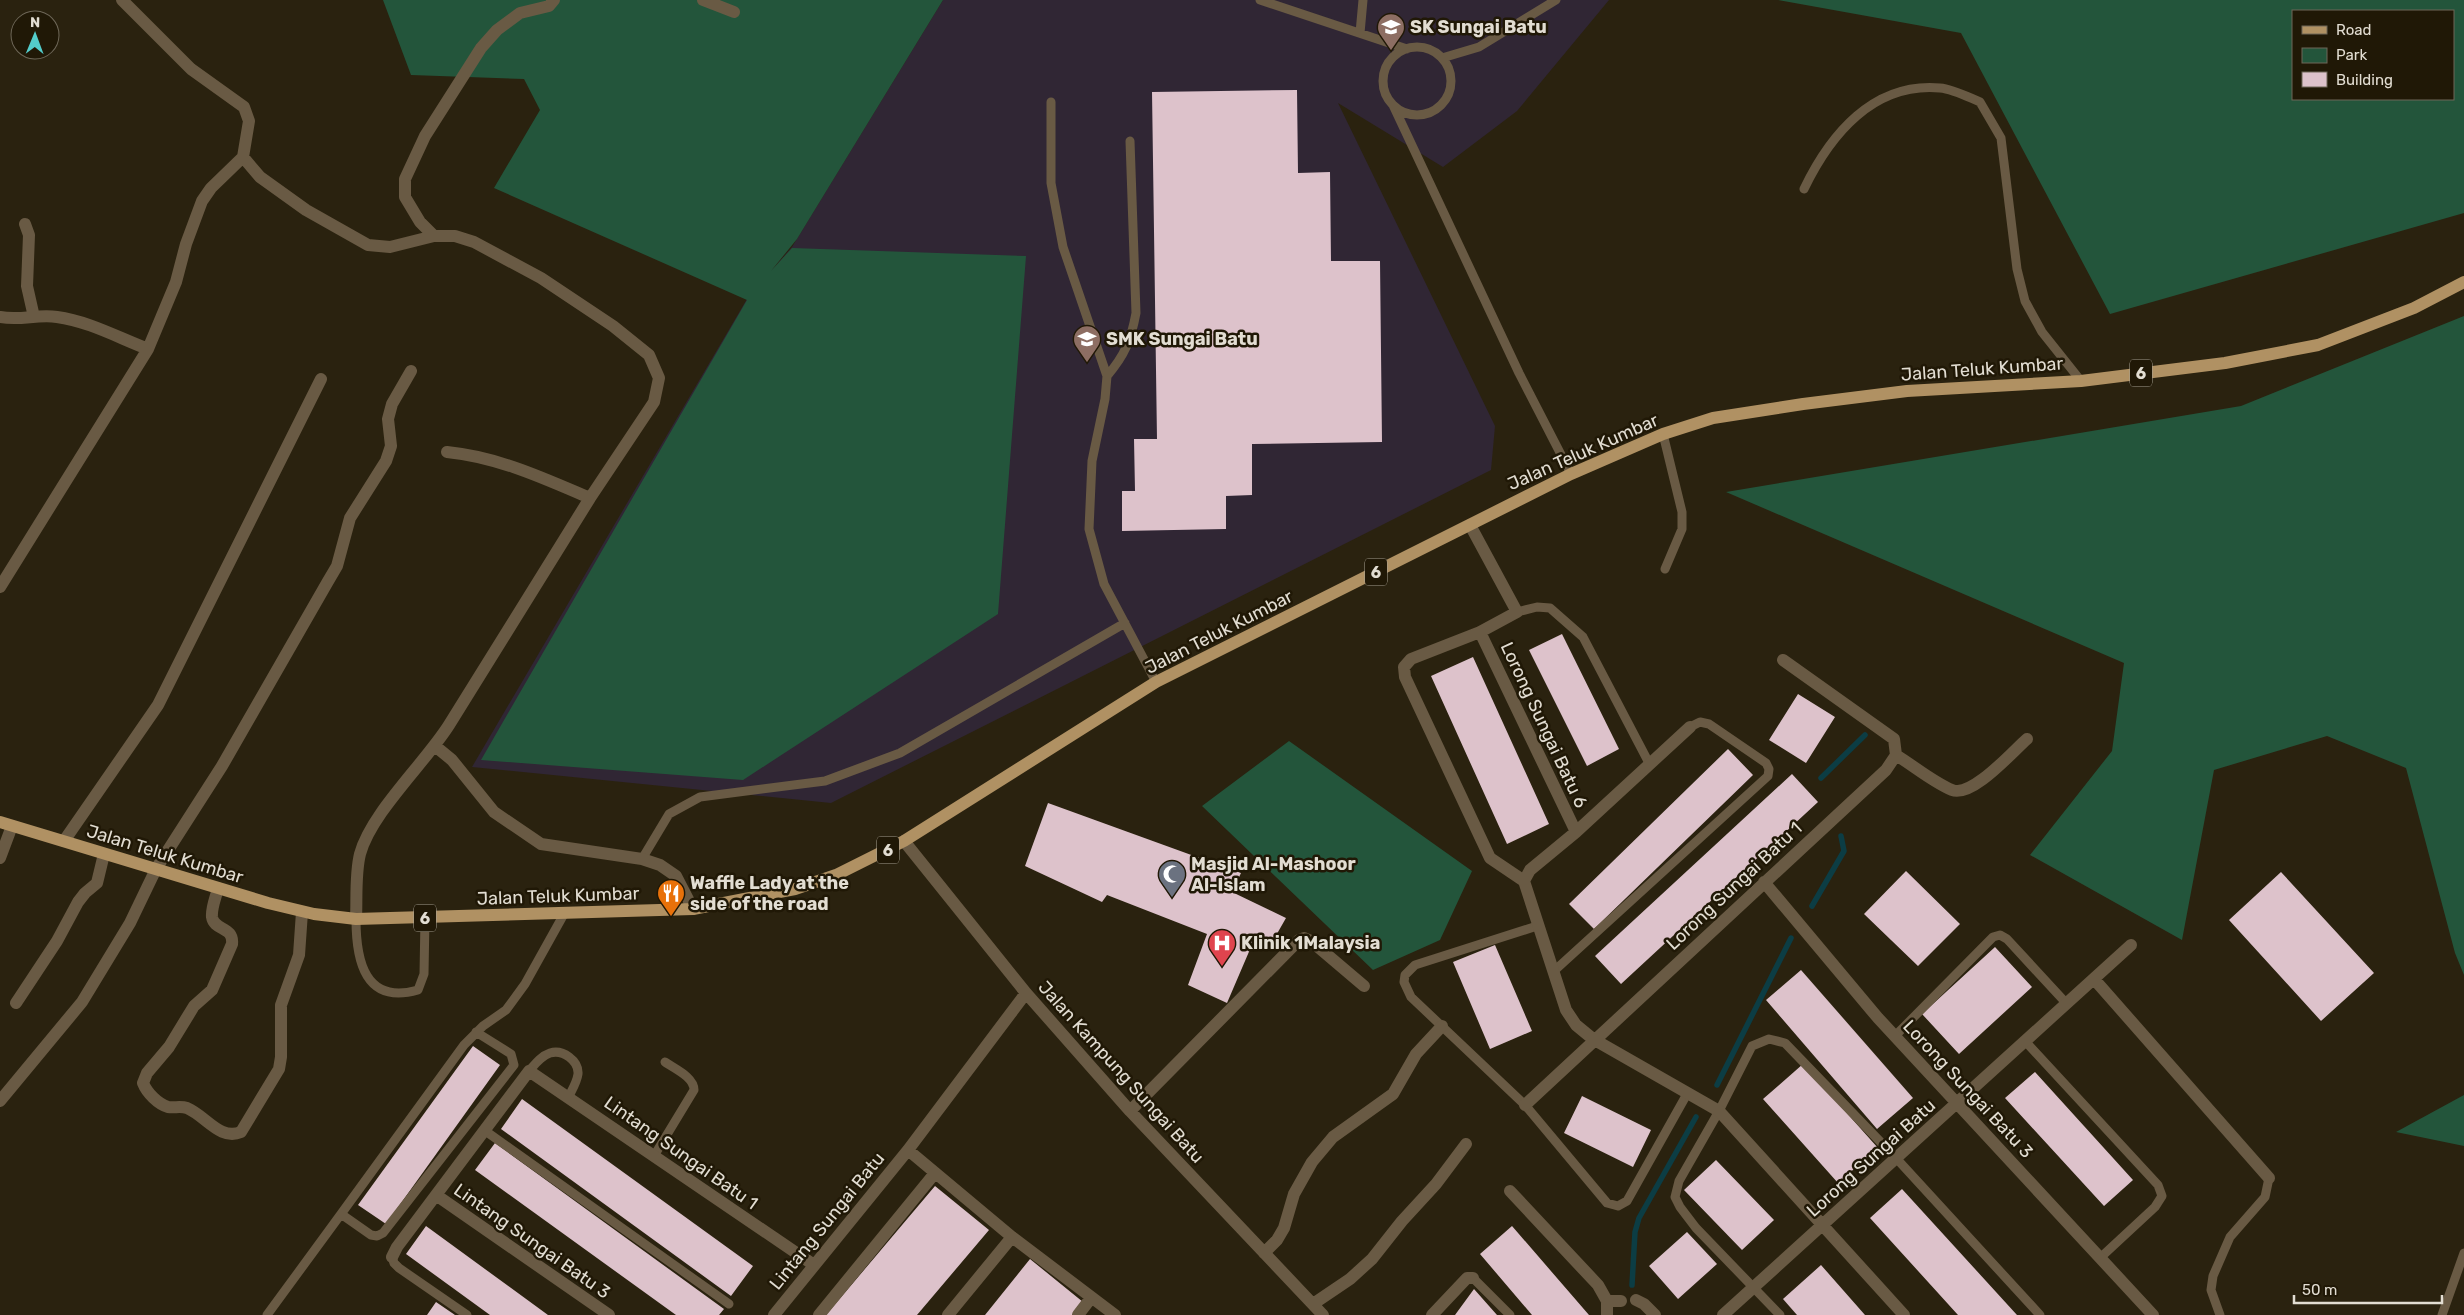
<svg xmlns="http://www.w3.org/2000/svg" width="2464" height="1315" viewBox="0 0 2464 1315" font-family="Rubik,sans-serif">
  <rect width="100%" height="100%" fill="#2a220f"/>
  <path fill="#302634" d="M943 0H1609L1517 111 1443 167 1338 103 1495 426 1491 470 831 803 472 767 747 299 792 247Z"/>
  <path fill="#23553b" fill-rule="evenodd" d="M383 0H943L797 239 771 271 792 248 1026 256 998 614 743 780 481 760 747 300 494 188 540 110 524 79 411 75Z
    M1778 0H2464V213L2110 314 1961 33ZM2293 11H2453V99H2293Z
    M2464 316V975L2455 953 2406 768 2327 736 2214 770 2182 940 2030 855 2112 751 2124 663 1726 492 2241 406Z
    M1289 741 1472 871 1440 940 1373 970 1202 806Z
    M2464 1095V1146L2396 1132Z"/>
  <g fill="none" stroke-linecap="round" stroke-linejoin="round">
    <path stroke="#0c3d44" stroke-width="5.5" d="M1821 778 1865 735
      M1812 906 1844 851 1841 836
      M1717 1085 1791 938
      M1632 1285 1635 1232 1639 1218 1696 1117"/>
  </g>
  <path fill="#ddc2cb" d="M1297 90 1298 173 1330 172 1331 261H1380L1382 442 1252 444V495L1226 496V529L1122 531V491H1135L1134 439H1157L1152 92Z
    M1562 634 1619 749 1587 766 1529 650Z
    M1473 657 1549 824 1507 844 1431 676Z
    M1798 694 1835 717 1806 763 1769 740Z
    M1728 749 1753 775 1594 929 1569 904Z
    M1792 774 1818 802 1621 984 1595 956Z
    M1048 803 1241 873 1232 892 1286 918 1270 946 1254 940 1227 1003 1188 985 1207 934 1107 895 1102 902 1025 866Z
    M1906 871 1960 924 1918 966 1864 914Z
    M2281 872 2374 973 2321 1021 2229 920Z
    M1495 945 1532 1031 1490 1049 1453 962Z
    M1995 947 2032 987 1959 1054 1922 1014Z
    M1801 970 1913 1098 1877 1129 1766 1000Z
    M473 1046 500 1065 386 1224 358 1205Z
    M1803 1064 1878 1148 1838 1183 1763 1099Z
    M2035 1072 2133 1180 2104 1206 2005 1098Z
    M1582 1096 1651 1130 1633 1167 1564 1133Z
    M522 1099 753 1266 731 1296 501 1129Z
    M495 1143 724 1309 719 1315H676L475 1170Z
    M1716 1160 1774 1220 1742 1250 1684 1190Z
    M935 1186 989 1230 917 1315H826Z
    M1902 1189 2017 1315H1958L1870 1218Z
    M426 1226 548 1315H490L406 1254Z
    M1512 1226 1589 1315H1532L1480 1254Z
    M1687 1232 1717 1264 1678 1299 1649 1266Z
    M1030 1259 1083 1302 1072 1315H985Z
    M1821 1265 1865 1315H1797L1783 1299Z
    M1474 1289 1497 1315H1455Z
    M436 1302 455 1315H427Z"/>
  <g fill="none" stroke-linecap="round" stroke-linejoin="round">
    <path stroke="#695a44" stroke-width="9" d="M1260 0 1407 49
      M1360 33 1363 0
      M1383 81a34 34 0 1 1 68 0a34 34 0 1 1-68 0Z
      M1442 58 1479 47 1556 0
      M1051 102V183L1063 247 1107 376 1105 399 1092 461 1089 529 1104 584 1156 682
      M1393 105 1519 373 1571 474
      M1804 189C1830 135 1873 82 1940 88 1953 89 1968 97 1980 102L2001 138 2017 269 2025 301 2042 332 2081 381
      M1107 376C1125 355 1131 340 1136 313L1130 141
      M1663 434 1682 512V529L1665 569
      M1517 612 1537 607 1550 608 1583 637 1649 763
      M642 859 669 814 700 797 825 781 900 753 1125 623
      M356 919C356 961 365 1005 418 990L424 974 425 918
      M1537 926 1415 965 1405 975 1404 982 1411 997 1525 1105 1607 1203 1618 1206 1627 1201 1687 1094
      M1554 971 1768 776 1769 769 1766 763 1709 724 1700 722 1690 727
      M476 1032 511 1054 514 1065 383 1233 377 1236 371 1235 341 1214 464 1045 483 1026 506 1010 525 984 564 914
      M1895 1036 1993 937 2000 935 2007 939 2067 1004
      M2025 1041 2158 1185 2162 1196 2155 1207 2100 1258
      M529 1071C535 1064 541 1056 550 1053 563 1049 579 1061 578 1074 577 1082 572 1090 569 1096
      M484 1130 729 1304
      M654 1156 694 1090C694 1077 675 1069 665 1062
      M392 1257 394 1263 399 1268 467 1315
      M1473 1278 1510 1315
      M267 1315 341 1214
      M1780 1315 1696 1228 1680 1207 1675 1197 1679 1181 1719 1111 1752 1046 1769 1039 1785 1043 1896 1158 2040 1315
      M2220 1315 2211 1290 2213 1276 2230 1237 2265 1197 2269 1178
      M2442 1315 2464 1253"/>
    <path stroke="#695a44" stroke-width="12" d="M122 0 191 69 244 107 249 121 243 157 260 177 306 210 368 245 390 247 434 236H455L474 242 541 278 613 326 649 355 659 378 654 402 590 498 449 725C425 763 371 813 360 854 355 874 357 899 356 919
      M703 0 734 12
      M25 224 29 235 27 286 34 317
      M434 236 420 222 405 197V179L425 136 481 48 497 30 520 13 549 6 554 0
      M0 317C20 321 37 314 57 317 88 321 119 338 148 349
      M447 452C498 457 543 478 590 498
      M1470 525 1517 612 1480 632 1411 659 1404 667 1405 677 1490 858 1524 881
      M0 587 148 349 176 282 186 244 202 201 211 188 243 157
      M1480 632 1576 832
      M1783 660 1894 739 1896 755
      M435 746 452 760 494 812 541 844 642 859 660 865 676 876 693 909
      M1896 755C1914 766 1933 782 1952 790 1972 798 2012 752 2027 739
      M64 841 158 705 321 379
      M904 841 1026 993 1130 1111 1323 1315
      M0 858 12 826
      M1524 881 1566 1010 1576 1025 1593 1039 1719 1111 1904 1315
      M1524 881 1530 870 1576 832 1690 727
      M1764 882 1878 1018 2153 1315
      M218 888C216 897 211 908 212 917 214 931 234 926 232 944L212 990 194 1006 169 1047 147 1073 143 1083C147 1093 158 1104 168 1107 174 1108 181 1106 187 1108 206 1116 220 1141 241 1132L279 1069 281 1057V1005L299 955 302 912
      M2094 979 2269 1178
      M16 1003 57 941 78 902 85 893 97 883 104 854
      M0 1101 82 1002 130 923 156 869 222 766 327 583 337 566 350 518 386 461 391 446 388 419 392 404 411 371
      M1525 1105 1886 770 1896 755
      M1130 1111 1299 940 1304 938 1311 941 1364 986
      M908 1150 1012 1237 1115 1315
      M1510 1191 1598 1285 1607 1301V1315
      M436 1195 609 1315
      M1264 1253 1277 1240 1284 1228 1294 1194 1312 1162 1333 1137 1393 1094 1416 1054 1442 1026
      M392 1257 397 1247 529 1071 814 1265
      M1636 1300 1644 1304 1655 1315
      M1607 1301H1621
      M1313 1304 1350 1279 1372 1259 1402 1221 1436 1184 1466 1144
      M774 1315 908 1150 1026 993
      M819 1315 935 1173
      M948 1315 1012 1237
      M1078 1315 1091 1298
      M1432 1315 1467 1278H1473
      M1723 1315 2131 945"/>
    <path stroke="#b09163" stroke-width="12" d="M0 822 268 903 314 914 356 919 693 909 795 889 836 875 904 841 1156 682 1571 474 1663 434 1713 418 1803 404 1907 391 2081 381 2225 363 2318 345 2414 308 2464 282"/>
  </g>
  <defs>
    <g id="school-pin" transform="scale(1.4375)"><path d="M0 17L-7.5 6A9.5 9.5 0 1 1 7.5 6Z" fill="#8d6e63" stroke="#201806"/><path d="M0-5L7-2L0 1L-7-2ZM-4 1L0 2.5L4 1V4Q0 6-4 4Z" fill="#fff"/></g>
    <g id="mosque-pin" transform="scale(1.4375)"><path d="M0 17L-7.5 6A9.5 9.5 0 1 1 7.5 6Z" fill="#6b7280" stroke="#201806"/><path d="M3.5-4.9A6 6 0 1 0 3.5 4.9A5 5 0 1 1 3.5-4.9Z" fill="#fff"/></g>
    <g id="restaurant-pin" transform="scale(1.4375)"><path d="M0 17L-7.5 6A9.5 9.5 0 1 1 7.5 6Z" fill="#e8710a" stroke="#201806"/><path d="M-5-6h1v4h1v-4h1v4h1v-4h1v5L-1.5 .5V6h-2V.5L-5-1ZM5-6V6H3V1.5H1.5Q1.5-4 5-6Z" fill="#fff"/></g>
    <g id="hospital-pin" transform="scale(1.4375)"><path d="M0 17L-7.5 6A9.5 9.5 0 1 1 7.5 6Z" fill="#e0444e" stroke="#201806"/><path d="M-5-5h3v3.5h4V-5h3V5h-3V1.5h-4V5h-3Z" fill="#fff"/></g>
  </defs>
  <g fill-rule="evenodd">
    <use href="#school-pin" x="1391" y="27"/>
    <use href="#school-pin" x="1087" y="339"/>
    <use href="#mosque-pin" x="1172" y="874"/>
    <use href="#restaurant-pin" x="671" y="893"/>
    <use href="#hospital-pin" x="1222" y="943"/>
  </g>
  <g text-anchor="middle" stroke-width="5" stroke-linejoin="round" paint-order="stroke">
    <g fill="#201806" stroke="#a8a295" stroke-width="1">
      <rect x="2130" y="359.5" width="22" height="27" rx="4"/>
      <rect x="1365" y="558.5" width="22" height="27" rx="4"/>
      <rect x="877" y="836.5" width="22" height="27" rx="4"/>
      <rect x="414" y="904.5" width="22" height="27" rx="4"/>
    </g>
    <g font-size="16" font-weight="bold" fill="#e2ddd2">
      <text x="2141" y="379">6</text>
      <text x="1376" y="578">6</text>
      <text x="888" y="856">6</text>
      <text x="425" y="924">6</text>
    </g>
    <g font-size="18" font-weight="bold" fill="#e2ddd2" stroke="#201806" text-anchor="start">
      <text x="1410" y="33">SK Sungai Batu</text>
      <text x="1106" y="345">SMK Sungai Batu</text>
      <text x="1191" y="870">Masjid Al-Mashoor<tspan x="1191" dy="21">Al-Islam</tspan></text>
      <text x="690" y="889">Waffle Lady at the<tspan x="690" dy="21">side of the road</tspan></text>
      <text x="1241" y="949">Klinik 1Malaysia</text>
    </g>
    <g font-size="18" fill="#e2ddd2" stroke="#201806">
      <text transform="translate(1982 369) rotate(-4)" y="6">Jalan Teluk Kumbar</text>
      <text transform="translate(1583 452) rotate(-24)" y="6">Jalan Teluk Kumbar</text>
      <text transform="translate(1219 632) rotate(-27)" y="6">Jalan Teluk Kumbar</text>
      <text transform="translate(1544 725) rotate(65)" y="6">Lorong Sungai Batu 6</text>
      <text transform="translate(165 854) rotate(17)" y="6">Jalan Teluk Kumbar</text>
      <text transform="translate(1734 886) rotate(-43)" y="6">Lorong Sungai Batu 1</text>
      <text transform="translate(558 896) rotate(-2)" y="6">Jalan Teluk Kumbar</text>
      <text transform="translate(1121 1072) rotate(48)" y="6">Jalan Kampung Sungai Batu</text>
      <text transform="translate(1968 1089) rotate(47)" y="6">Lorong Sungai Batu 3</text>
      <text transform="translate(681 1153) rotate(35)" y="6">Lintang Sungai Batu 1</text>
      <text transform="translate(1871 1158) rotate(-42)" y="6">Lorong Sungai Batu</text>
      <text transform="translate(827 1221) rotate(-51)" y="6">Lintang Sungai Batu</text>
      <text transform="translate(532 1241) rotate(35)" y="6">Lintang Sungai Batu 3</text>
    </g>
  </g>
  <rect x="2292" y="10" width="162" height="90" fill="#201806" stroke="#6e6758"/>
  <rect x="2302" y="26" width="25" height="8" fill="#b09163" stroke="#6e6758"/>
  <text x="2336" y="35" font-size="15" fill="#e2ddd2">Road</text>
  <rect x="2302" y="48" width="25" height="15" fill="#23553b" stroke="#6e6758"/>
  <text x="2336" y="60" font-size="15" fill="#e2ddd2">Park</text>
  <rect x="2302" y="72" width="25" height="15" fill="#ddc2cb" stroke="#6e6758"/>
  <text x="2336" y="85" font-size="15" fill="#e2ddd2">Building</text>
  <g transform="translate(35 35) rotate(1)"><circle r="24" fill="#201806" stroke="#6e6758"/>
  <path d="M0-4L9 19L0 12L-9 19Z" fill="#53cdcb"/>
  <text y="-8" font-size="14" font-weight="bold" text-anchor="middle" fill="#e2ddd2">N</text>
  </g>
  <path d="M2294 1295v8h148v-8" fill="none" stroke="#e2ddd2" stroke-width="2.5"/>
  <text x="2302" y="1295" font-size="15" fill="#e2ddd2" stroke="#201806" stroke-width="4" paint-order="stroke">50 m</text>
</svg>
